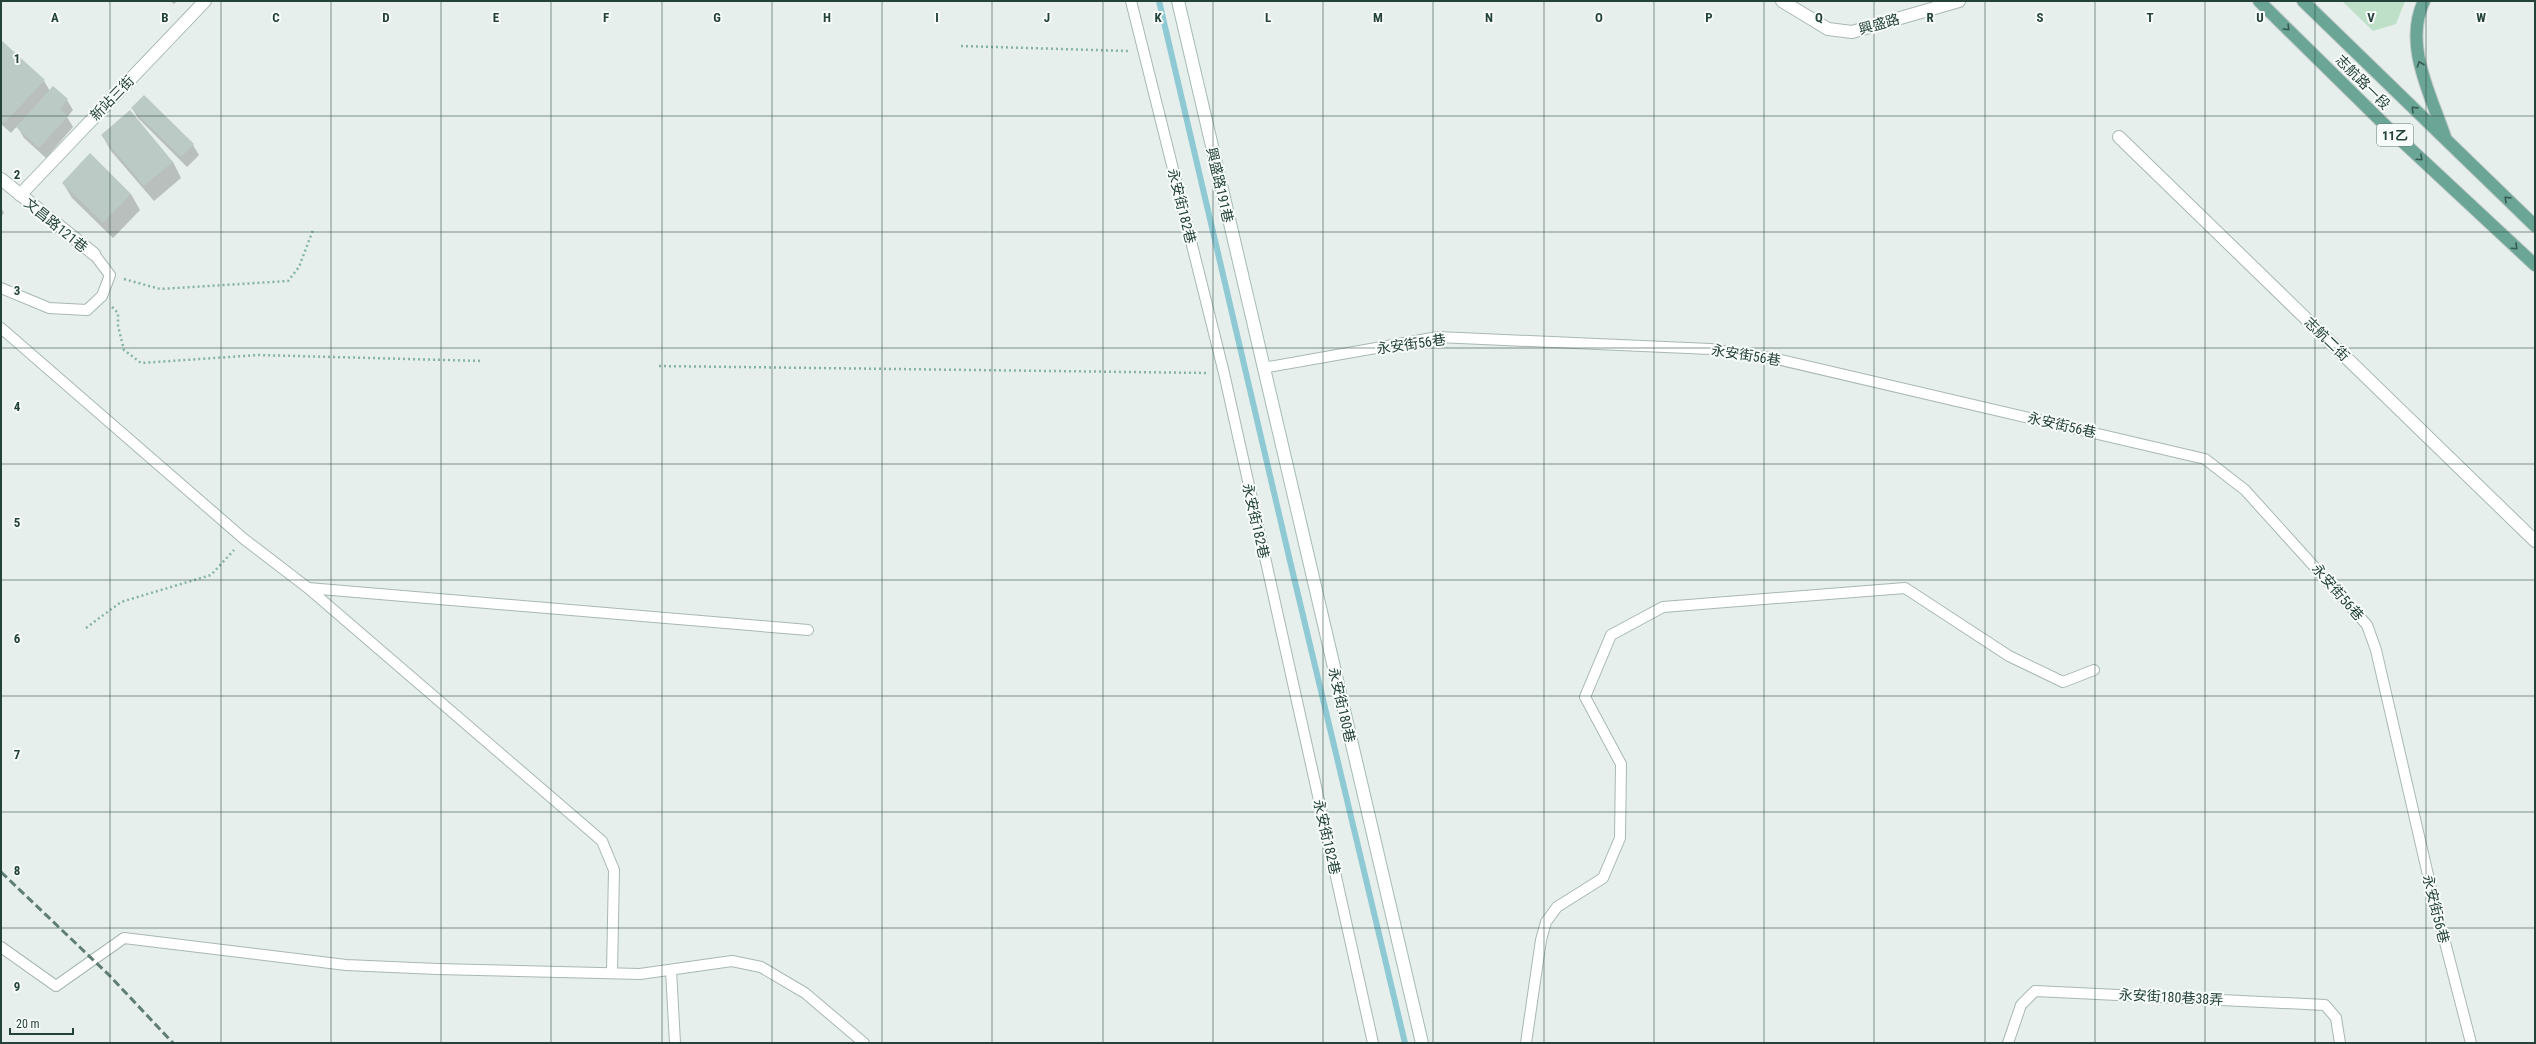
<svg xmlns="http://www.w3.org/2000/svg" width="2536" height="1044" viewBox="0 0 2536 1044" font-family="'Roboto Condensed','Noto Sans TC',sans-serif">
  <rect width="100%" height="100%" fill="#e6efeb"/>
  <path fill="#bfe0c8" d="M2342 1H2405L2396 24 2373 31Z"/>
  <path fill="#0003" d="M170 1H177L174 4Z
    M1 41 44 81 50 91 67 100 73 110 67 117 73 127 46 158 24 138 17 126 11 133 1 124Z
    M132 108 193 145 199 155 187 167 138 118Z
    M102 135 173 162 181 178 154 201 111 151Z
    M63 183 131 194 140 210 113 238 72 198Z
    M1 207 4 213 1 217Z"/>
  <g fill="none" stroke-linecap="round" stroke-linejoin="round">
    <path stroke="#8ec9d4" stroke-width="6" d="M1159 1 1290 561 1405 1043"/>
  </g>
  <path fill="#bbcac4" d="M1 40 45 80 4 123 1 120Z
    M53 86 68 99 60 109 68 116 39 148 16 127Z
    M144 95 194 144 181 157 131 108Z
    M130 110 173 162 144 186 101 135Z
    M90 153 131 194 103 223 62 183Z"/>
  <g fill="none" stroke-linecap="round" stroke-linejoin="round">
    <g stroke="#a8b8b2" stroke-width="12">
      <path id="lane" d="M1131 1 1224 373 1373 1043
        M1 288 49 308 87 310 102 296 110 275 94 254
        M1 328 244 539 308 588 602 841 614 870 612 972
        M1263 368 1438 337 1710 349 1777 359 2205 459 2245 490 2367 625 2376 650 2431 888 2471 1043
        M308 588 808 630
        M1 947 56 986 124 938 346 965 437 969 640 974 732 961 761 967 805 993 864 1043
        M671 970 675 1043
        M1526 1043 1541 940 1546 922 1557 907 1603 878 1620 838 1621 764 1585 697 1611 635 1663 607 1905 588 2009 656 2063 682 2094 670
        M2008 1043 2021 1005 2035 991 2325 1005 2336 1018 2340 1043"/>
    </g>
    <g stroke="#a8b8b2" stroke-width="14">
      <path id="street" d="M1782 1 1828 29 1852 32 1959 1
        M2119 137 2535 541
        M1 179 94 254
        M20 195 205 1"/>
    </g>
    <g stroke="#a4bbb3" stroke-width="14">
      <path id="secondary" d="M1178 1 1422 1043"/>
    </g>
    <g stroke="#c2cac8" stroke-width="14">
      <path id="primary" d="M2259 1 2389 129 2535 265
        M2303 1 2535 226
        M2424 1C2403 45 2431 95 2445 137"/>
    </g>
    <path stroke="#86b3a5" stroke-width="2.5" stroke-dasharray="2 3" stroke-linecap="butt" d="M961 46 1128 51
      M124 279 160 289 288 281 299 267 313 230
      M112 307 118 313V326L124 350 141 363 258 355 483 361
      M659 366 1209 373
      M86 628 121 602 211 575 234 550"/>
    <use href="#lane" stroke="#fff" stroke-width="10"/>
    <use href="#street" stroke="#fff" stroke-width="12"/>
    <use href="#secondary" stroke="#fff" stroke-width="12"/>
    <use href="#primary" stroke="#6aa596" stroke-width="12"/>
    <path stroke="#5f7d75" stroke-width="3" stroke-dasharray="8 4" stroke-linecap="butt" d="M1 872 109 975 173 1043"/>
  </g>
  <defs><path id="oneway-chevron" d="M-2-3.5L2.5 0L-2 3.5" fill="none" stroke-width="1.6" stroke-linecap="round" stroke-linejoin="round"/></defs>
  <g stroke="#365b51">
    <use href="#oneway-chevron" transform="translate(2287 28) rotate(45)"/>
    <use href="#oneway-chevron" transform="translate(2420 64) rotate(-109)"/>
    <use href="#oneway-chevron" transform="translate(2414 109) rotate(-136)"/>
    <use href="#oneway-chevron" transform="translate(2420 158) rotate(43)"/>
    <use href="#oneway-chevron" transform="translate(2507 199) rotate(-136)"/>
    <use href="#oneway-chevron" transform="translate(2515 247) rotate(43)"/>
  </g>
  <path fill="none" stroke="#24423a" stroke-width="1" stroke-opacity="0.55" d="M110 1V1043M221 1V1043M331 1V1043M441 1V1043M551 1V1043M662 1V1043M772 1V1043M882 1V1043M992 1V1043M1103 1V1043M1213 1V1043M1323 1V1043M1433 1V1043M1544 1V1043M1654 1V1043M1764 1V1043M1874 1V1043M1985 1V1043M2095 1V1043M2205 1V1043M2315 1V1043M2426 1V1043M1 116H2535M1 232H2535M1 348H2535M1 464H2535M1 580H2535M1 696H2535M1 812H2535M1 928H2535"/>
  <g text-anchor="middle" stroke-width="4" stroke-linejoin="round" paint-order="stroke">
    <rect fill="#f7fbf9" stroke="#637a73" stroke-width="1" x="2377" y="124" width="36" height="22" rx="3"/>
    <g font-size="13" font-weight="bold" fill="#24423a">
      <text x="2395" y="140">11乙</text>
    </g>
    <g font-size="14" fill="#24423a" stroke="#f7fbf9">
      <text transform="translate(1879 24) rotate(-16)" y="5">興盛路</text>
      <text transform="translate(2363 82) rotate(45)" y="5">志航路一段</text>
      <text transform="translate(112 98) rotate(-46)" y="5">新站三街</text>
      <text transform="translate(1220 185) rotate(77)" y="5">興盛路191巷</text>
      <text transform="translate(1182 206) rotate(76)" y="5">永安街182巷</text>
      <text transform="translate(56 225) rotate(39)" y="5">文昌路121巷</text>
      <text transform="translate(2327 339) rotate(44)" y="5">志航二街</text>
      <text transform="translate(1411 344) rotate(-8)" y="5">永安街56巷</text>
      <text transform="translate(1746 355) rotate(9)" y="5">永安街56巷</text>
      <text transform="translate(2062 425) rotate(13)" y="5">永安街56巷</text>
      <text transform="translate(1256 521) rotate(77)" y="5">永安街182巷</text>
      <text transform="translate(2338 592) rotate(49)" y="5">永安街56巷</text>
      <text transform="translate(1342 705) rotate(77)" y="5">永安街180巷</text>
      <text transform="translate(1327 837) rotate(77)" y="5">永安街182巷</text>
      <text transform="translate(2436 909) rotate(76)" y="5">永安街56巷</text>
      <text transform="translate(2171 997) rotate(3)" y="5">永安街180巷38弄</text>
    </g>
  </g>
  <g font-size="13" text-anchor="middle" font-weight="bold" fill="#24423a" stroke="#f7fbf9" stroke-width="4" stroke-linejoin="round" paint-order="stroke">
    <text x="55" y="22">A</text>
    <text x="165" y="22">B</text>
    <text x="276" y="22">C</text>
    <text x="386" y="22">D</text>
    <text x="496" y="22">E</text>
    <text x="606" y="22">F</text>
    <text x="717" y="22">G</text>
    <text x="827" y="22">H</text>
    <text x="937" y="22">I</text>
    <text x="1047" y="22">J</text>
    <text x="1158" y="22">K</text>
    <text x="1268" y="22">L</text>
    <text x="1378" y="22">M</text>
    <text x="1489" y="22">N</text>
    <text x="1599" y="22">O</text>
    <text x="1709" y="22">P</text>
    <text x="1819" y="22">Q</text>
    <text x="1930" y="22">R</text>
    <text x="2040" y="22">S</text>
    <text x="2150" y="22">T</text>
    <text x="2260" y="22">U</text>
    <text x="2371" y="22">V</text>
    <text x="2481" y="22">W</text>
    <text x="17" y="63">1</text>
    <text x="17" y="179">2</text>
    <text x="17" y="295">3</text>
    <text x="17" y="411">4</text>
    <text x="17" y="527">5</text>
    <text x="17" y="643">6</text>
    <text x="17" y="759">7</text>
    <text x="17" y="875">8</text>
    <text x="17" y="991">9</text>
  </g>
  <rect width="2536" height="1044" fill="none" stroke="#24423a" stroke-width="4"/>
  <path d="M10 1028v6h63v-6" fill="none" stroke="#24423a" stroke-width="2"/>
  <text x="16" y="1028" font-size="12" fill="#24423a" stroke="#f7fbf9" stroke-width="3" paint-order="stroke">20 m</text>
</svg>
